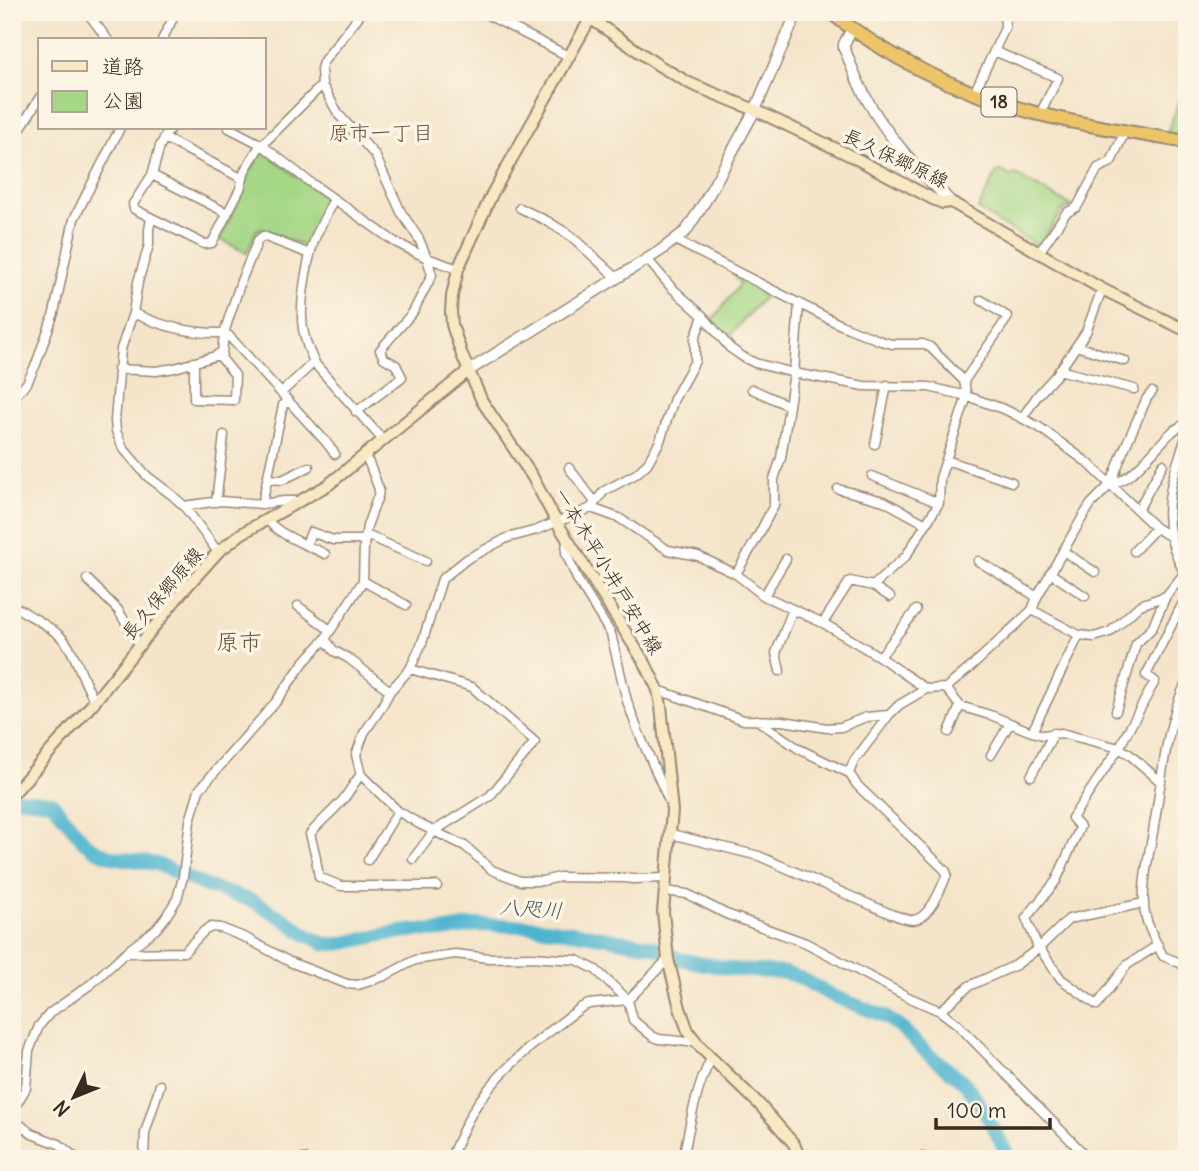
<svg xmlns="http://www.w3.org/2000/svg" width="1199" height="1171" viewBox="0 0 1199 1171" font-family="Delius,'Klee One',sans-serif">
  <rect width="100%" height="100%" fill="#fcf5e5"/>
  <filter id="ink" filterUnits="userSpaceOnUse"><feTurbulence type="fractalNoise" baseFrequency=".0143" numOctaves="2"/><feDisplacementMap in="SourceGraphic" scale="14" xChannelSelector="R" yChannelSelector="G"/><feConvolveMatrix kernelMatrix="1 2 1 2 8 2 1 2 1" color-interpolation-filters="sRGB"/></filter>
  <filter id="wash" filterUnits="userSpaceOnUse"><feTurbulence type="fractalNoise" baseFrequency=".00686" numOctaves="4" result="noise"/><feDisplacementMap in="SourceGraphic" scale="28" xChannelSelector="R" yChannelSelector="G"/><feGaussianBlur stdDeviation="1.57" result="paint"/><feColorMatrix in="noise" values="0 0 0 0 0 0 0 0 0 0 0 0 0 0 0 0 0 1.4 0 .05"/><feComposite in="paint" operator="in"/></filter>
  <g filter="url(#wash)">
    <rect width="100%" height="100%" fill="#f4e4c9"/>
    <path fill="#a5d786" stroke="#708052" stroke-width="2" d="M1187 82V136L1167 133Z
      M265 152 324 197 326 202 307 244 303 246 262 229 257 230 247 253 220 239 243 191 249 172 261 153Z
      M1002 171 1012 177 1014 174 1072 206 1062 211 1039 246 998 223 978 209 997 172Z
      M731 271 769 291 727 339 712 321 740 284Z
      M1187 450V563L1184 562 1171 523V506Z"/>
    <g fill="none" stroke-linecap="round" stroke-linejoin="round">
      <path stroke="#50b5cf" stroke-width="14" d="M12 798 52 802 84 842 97 851 113 857 157 864 206 886 253 901 287 921 305 934 325 944H339L387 934 416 930 442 931 476 925 532 926 585 934 652 946 679 959 700 963 738 970 786 973 800 978 833 996 884 1016 900 1027 928 1054 964 1082 970 1090 985 1112 1010 1159"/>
    </g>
  </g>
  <g filter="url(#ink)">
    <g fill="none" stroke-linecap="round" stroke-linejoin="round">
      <g stroke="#988774" stroke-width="11">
        <path id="minor" d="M87 12 108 40
          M482 12 568 56
          M162 40 176 12
          M994 51 1058 78 1040 114
          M974 93 1005 28 1004 12
          M170 128 160 146 152 175 133 204 134 209 204 244 212 243 240 189 245 170 258 149 322 85
          M229 128 262 145 307 180 395 242 427 258 458 269
          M164 138 243 179
          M12 142 40 97
          M152 175 227 213
          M334 199C327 212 321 225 315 238 307 261 299 305 303 329 305 341 310 354 316 365L383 440
          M520 208 547 221 571 236 617 278
          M151 218 149 230V245L138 282 133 313 121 349 115 421 116 431 123 448 147 476 172 495 184 506 220 501 262 504 284 501H298
          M675 240 841 325 881 341 892 344H923L930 347 964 381 967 396 940 478 939 503 906 556 873 586
          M1038 254 1066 213 1077 207 1098 168 1111 162 1125 131
          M647 259 671 287 703 316 730 348 743 357 755 363 794 373 864 386 929 387 967 396 1006 410 1039 427 1088 463 1156 528 1171 537
          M133 313C161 326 193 334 224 333L241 281 258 240 263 236 310 254
          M224 333 229 336 326 442 335 454
          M1076 346 1125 361
          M194 362V399L234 400 235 375 218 354
          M118 369 156 371 175 368 222 354 224 333
          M1059 370 1134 389
          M964 381 1008 317 981 300
          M752 389 789 406
          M281 393 314 362
          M12 399 27 383 36 364 54 313 74 219 120 128
          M356 412 402 377 396 365 384 358 380 350 413 312 432 275 427 258 419 239 401 212 375 155 339 115 322 85 321 69 323 62 362 12
          M1022 418 1038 395 1057 374 1086 332 1102 289
          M1187 434C1176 467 1162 502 1171 538 1174 552 1181 566 1187 580
          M875 444 887 385
          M946 460 1012 482
          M569 468 595 502
          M872 476 939 503
          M268 479 282 480 309 467
          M1111 484C1134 480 1155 447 1172 432 1176 428 1182 426 1187 423
          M838 489 884 501 926 524
          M216 502 224 435
          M262 504 283 405 288 401
          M184 506 218 552
          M591 508 619 518 668 550 698 556 736 574 764 596 823 623 880 657 926 689
          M1138 510 1163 464
          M267 519C276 534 309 546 325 554
          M366 535 426 561
          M567 539 566 553 577 579 611 634 627 701 638 731 669 801
          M306 545 311 532 333 540H365
          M1063 551 1095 572
          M1134 551 1156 528
          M978 561 1037 597
          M1050 573 1085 596
          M736 574 758 536 774 505V479L781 458 794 373 799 303
          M87 579 118 610 140 646
          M363 581 406 605
          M764 596 786 559
          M12 606 19 609C32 617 51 627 61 637 77 653 82 682 95 701
          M298 606 330 630
          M1032 610 1079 635 1094 637 1110 632 1140 605 1166 596 1187 570
          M823 623 850 581 873 586 890 597
          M325 639 334 651 348 658 390 691
          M880 657 916 610
          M410 669 472 687 535 742 490 796 434 831 413 859
          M780 671 776 653 793 609
          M1187 680C1165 728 1163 774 1154 826 1150 852 1142 879 1144 906 1145 923 1155 940 1163 956L1187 966
          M946 688 960 706 993 716 1029 731 1043 735 1061 733 1119 748 1129 754 1161 782
          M658 690 744 720 783 721 827 728 841 727 866 717 889 715
          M1116 711 1136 644 1152 628 1166 596
          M757 720 799 749 849 773
          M949 732 960 706
          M1032 732 1079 635
          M991 755 1010 723
          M361 775C352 784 348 796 339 804 329 815 320 822 310 834L315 853 319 877 341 886H437
          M1031 776 1054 733
          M671 834 759 856 891 914C898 916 906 920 913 920 929 919 942 887 947 874L945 870 857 785 849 773 854 761 889 715 899 705 926 689 946 688 971 667 1032 610 1037 597 1082 518 1091 504 1111 484 1122 454 1147 398 1152 392
          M368 860 398 811
          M666 878 633 879 625 878 560 877 542 881H520L492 870 465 846 421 825 398 811 361 775 356 755 364 733 381 708 390 691 410 669 422 643 442 579 467 559 507 538 537 530 591 508 604 491 636 474 647 464 660 441 674 399 695 361V338L703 316
          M664 891 687 894 726 914 806 943 908 997 940 1011 956 1023 1089 1159
          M1158 945 1127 965 1097 1005 1061 979 1037 945 1026 918 1056 881 1080 827 1072 818 1119 748 1155 681 1146 675 1187 595
          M127 953 184 952 204 931 211 927 221 928 246 938 290 962 347 984 358 985 385 976 415 960 455 954 489 958 531 957 577 960 596 970 628 1000 633 1020 652 1036 659 1039 688 1042 695 1040
          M1181 964 1187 951
          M940 1011 969 986 1016 965 1039 948 1069 919 1144 903
          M12 1112 26 1088 29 1051 39 1026 50 1013 91 984 125 953 156 929 165 918 177 899 183 877 190 821 199 790 275 703 304 662 325 639 363 581 364 546 367 526 378 496 379 489 369 463 364 456
          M12 1118 32 1134 59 1144 77 1159
          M144 1159 145 1133 160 1085
          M303 1159H305
          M450 1159C459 1139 467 1118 480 1100 508 1062 544 1035 582 1007L589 1004 628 1000 668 959
          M683 1159C689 1128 696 1087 711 1059
          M914 1159 921 1157 932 1159"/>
      </g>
      <g stroke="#988774" stroke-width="13">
        <path id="tertiary" d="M852 29 844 44V48C850 61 854 75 861 88 882 132 917 168 951 202
          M468 371 660 251 686 231 704 203 755 110 797 12"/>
      </g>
      <g stroke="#988774" stroke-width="14">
        <path id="secondary" d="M581 12 658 65 691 84 755 110 853 157 933 199 943 203 951 202 1102 289 1187 331
          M590 19 492 194 458 269 452 296 451 311 452 325 462 355 482 401 532 476 556 521 646 665 658 690 661 706 672 811 663 912 668 959 680 1008 688 1031 702 1049 759 1104 794 1144 800 1159
          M12 795 95 701 182 592 218 552 241 534 328 485 468 371"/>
      </g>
      <g stroke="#988774" stroke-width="16">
        <path id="trunk" d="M830 12C891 60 960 93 1035 113 1085 126 1136 133 1187 142"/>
      </g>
      <use href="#minor" stroke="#fff" stroke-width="8"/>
      <use href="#tertiary" stroke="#fff" stroke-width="10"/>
      <use href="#secondary" stroke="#f8e8c3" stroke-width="10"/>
      <use href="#trunk" stroke="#edc569" stroke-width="12"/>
    </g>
  </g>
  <g text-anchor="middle" stroke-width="7" stroke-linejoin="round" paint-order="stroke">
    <rect fill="#fcf5e5" stroke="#75675a" stroke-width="2" x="981.5" y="87.5" width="35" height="29" rx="5"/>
    <g font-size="18" font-weight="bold" fill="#3b2a1e">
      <text x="999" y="108">18</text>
    </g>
    <g font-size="19" fill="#3b2a1e" stroke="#fcf5e5">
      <text transform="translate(896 158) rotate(25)" y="7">長久保郷原線</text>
      <text transform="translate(609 571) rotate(59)" y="7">一本木平小井戸安中線</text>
      <text transform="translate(162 593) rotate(-50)" y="7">長久保郷原線</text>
    </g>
    <g font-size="21" fill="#70523a" stroke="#fcf5e5">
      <text x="381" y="140">原市一丁目</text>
    </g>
    <g font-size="21" font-style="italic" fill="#425b5c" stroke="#fcf5e5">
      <text transform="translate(531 909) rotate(4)" y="7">八咫川</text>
    </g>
    <g font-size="23" fill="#70523a" stroke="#fcf5e5">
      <text x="239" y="650">原市</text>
    </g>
  </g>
  <rect width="1199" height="1171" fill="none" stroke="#fcf5e5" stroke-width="42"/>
  <rect x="38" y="38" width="228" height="91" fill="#fcf5e5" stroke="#afa495" stroke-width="2"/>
  <rect x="52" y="61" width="35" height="10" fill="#f8e8c3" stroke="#afa495" stroke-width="2"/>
  <text x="102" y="74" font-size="21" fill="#3b2a1e">道路</text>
  <rect x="52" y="91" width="35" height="21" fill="#a5d786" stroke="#afa495" stroke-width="2"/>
  <text x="102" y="108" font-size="21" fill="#3b2a1e">公園</text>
  <g transform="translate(74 1097) rotate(227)" stroke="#fcf5e5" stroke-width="5" paint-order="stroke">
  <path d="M0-5L12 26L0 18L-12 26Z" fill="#3b2a1e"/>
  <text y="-10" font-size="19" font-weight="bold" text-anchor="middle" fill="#3b2a1e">N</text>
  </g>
  <path d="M936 1118v10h114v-10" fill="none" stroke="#3b2a1e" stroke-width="3.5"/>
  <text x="947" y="1118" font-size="21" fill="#3b2a1e" stroke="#fcf5e5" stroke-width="5" paint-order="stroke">100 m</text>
</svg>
